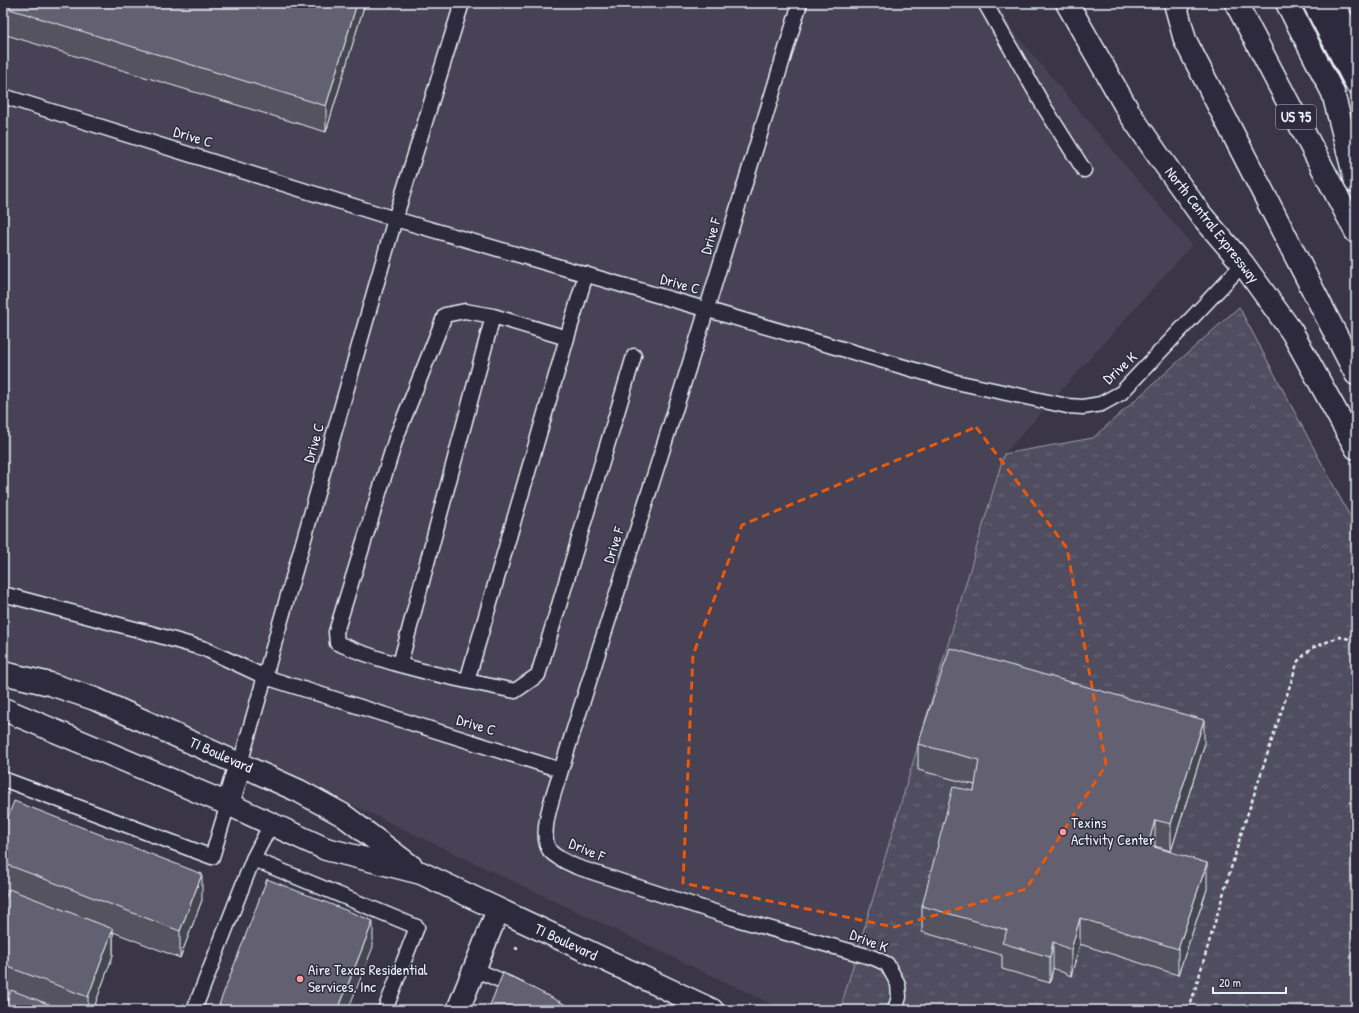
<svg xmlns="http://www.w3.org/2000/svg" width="1359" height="1013" viewBox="0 0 1359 1013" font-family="'Patrick Hand',sans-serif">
  <defs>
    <pattern id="park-tufts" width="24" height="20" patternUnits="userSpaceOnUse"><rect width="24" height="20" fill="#504e5f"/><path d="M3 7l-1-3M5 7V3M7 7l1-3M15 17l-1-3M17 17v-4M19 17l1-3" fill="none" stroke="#696877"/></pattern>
  </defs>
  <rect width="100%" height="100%" fill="#3a3648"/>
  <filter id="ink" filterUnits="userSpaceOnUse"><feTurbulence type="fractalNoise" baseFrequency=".025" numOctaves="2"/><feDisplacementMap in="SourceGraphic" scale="8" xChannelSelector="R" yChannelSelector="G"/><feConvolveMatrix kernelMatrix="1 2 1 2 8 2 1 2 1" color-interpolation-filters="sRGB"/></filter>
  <g filter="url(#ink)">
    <path fill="#464354" d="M3 3H998L1012 30 1192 245 1004 454 840 1010H784L338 798 3 657Z"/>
    <path fill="url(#park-tufts)" stroke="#9ca0ac" d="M1239 307 1356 528V1010H840L1004 454 1093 438Z"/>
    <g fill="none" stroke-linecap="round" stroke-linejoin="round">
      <g stroke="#e8f1f8" stroke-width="17">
        <path id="lane" d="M800 3 701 328 561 770C556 789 537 833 550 851 556 858 568 863 577 867L733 918 874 958 887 964 898 984 899 997 895 1010
          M985 3 1043 105 1084 170
          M3 96 395 219 684 303 956 382 1067 406 1083 407 1101 404 1121 393 1243 264
          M586 274 567 338 493 316 465 311 445 315 396 438 336 632 337 643C393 667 455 679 515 691L538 675 634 356
          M3 594 150 633 205 649 265 677 561 770
          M400 664 493 316
          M467 681 567 338
          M240 764 395 219 462 3
          M3 779 212 857 228 804
          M253 859 417 927 385 1010
          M474 969 518 988
          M194 1010 253 859 271 824"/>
      </g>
      <g stroke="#e8f1f8" stroke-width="25">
        <path id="secondary" d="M1067 3 1130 114 1158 155 1201 215 1243 264 1292 332 1356 448
          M3 673 50 684 95 699 299 791 343 815 412 867
          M3 709 228 804 326 849 421 873 712 1010
          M228 804 240 764
          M458 1010 498 910"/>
      </g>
      <g stroke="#e8f1f8" stroke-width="25">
        <path id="highway" d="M1175 3 1185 40 1356 374
          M1236 3 1356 232
          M1287 3 1333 93 1356 182
          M1314 3 1356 83
          M1333 3 1356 47"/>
      </g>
      <path stroke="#e8f1f8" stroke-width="2.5" stroke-dasharray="4 3" stroke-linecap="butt" d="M515 948 518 949
        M1189 1010 1242 831 1298 661 1312 648 1339 637 1356 640"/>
      <use href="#lane" stroke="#2f2a3d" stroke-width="14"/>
      <use href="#secondary" stroke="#2f2a3d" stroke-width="22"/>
      <use href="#highway" stroke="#2f2a3d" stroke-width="22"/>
    </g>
    <path fill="#555361" stroke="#e8f1f8" d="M3 3H365L326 132 3 34Z
      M918 744 1204 746 1171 851 1155 846V847L1207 889 1178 975 1080 944 1071 976 1053 968 1050 983 1002 969V955L922 932V906L974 791 975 785 918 770Z
      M3 830 202 900 180 958 113 932V955L93 1010H4L10 994 3 991V903L8 891 3 889Z"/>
    <path fill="#45444f" stroke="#e8f1f8" d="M357 3H365L326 132V106Z
      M1204 720V746L1171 851V824Z
      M1155 820V846L1148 871V845Z
      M1207 863V889L1178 975V949Z
      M202 874V900L180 958V931Z
      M1080 918V944L1071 976V950Z
      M373 921V947L348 1010H338Z
      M113 929V955L93 1010H88V997Z
      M1053 942V968L1050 983V957Z"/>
    <path fill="#636171" stroke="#e8f1f8" d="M3 3H357L326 106 3 7Z
      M950 648 1204 720 1171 824 1155 820 1148 845 1207 863 1178 949 1080 918 1071 950 1053 942 1050 957 1002 943 1007 930 922 906 953 787 974 791 979 760 918 744Z
      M14 801 202 874 180 931 3 863V830Z
      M267 879 373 921 338 1010H217Z
      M9 889 113 929 88 997 3 965V903Z
      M503 973 576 1010H488Z
      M11 990 64 1010H4Z"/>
  </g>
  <path fill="none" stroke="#e8590c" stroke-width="3" stroke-dasharray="8 5" stroke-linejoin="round" d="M976 427 1067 548 1106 765 1026 889 894 927 683 883 693 655 742 525Z"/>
  <g fill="#ff9aa2" stroke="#2f2a3d" stroke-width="1.5">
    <circle cx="1063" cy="832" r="4"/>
    <circle cx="300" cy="979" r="4"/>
  </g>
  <g text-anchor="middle" stroke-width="3" stroke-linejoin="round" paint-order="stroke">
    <rect fill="#2f2a3d" stroke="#b0b5c0" stroke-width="1" x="1276" y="105" width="40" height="24" rx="3"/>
    <g font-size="14" font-weight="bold" fill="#e8f1f8">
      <text x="1296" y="122">US 75</text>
    </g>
    <g font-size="15" fill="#e8f1f8" stroke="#2f2a3d">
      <text transform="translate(193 137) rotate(17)" y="5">Drive C</text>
      <text transform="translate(1212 225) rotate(52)" y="5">North Central Expressway</text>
      <text transform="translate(711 236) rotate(-73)" y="5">Drive F</text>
      <text transform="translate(680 284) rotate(16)" y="5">Drive C</text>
      <text transform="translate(1120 368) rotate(-42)" y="5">Drive K</text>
      <text transform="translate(314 443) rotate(-74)" y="5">Drive C</text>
      <text transform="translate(614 545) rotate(-72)" y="5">Drive F</text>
      <text transform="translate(476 725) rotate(17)" y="5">Drive C</text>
      <text transform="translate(221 755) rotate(24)" y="5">TI Boulevard</text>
      <text transform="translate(587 850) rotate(23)" y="5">Drive F</text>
      <text transform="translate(869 941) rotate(21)" y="5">Drive K</text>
      <text transform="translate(566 942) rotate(25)" y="5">TI Boulevard</text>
    </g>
    <g font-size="15" fill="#e8f1f8" stroke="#2f2a3d" text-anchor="start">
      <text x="1071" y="828">Texins<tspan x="1071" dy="17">Activity Center</tspan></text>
      <text x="308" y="975">Aire Texas Residential<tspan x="308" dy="17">Services, Inc</tspan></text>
    </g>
  </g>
  <rect width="1359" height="1013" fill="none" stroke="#2f2a3d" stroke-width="16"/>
  <rect x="8" y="8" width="1343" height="997" fill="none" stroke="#e8f1f8" stroke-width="1.5" filter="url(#ink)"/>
  <path d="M1213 987v6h73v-6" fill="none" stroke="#e8f1f8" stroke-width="2"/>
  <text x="1219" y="987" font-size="12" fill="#e8f1f8" stroke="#2f2a3d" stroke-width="3" paint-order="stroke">20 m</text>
</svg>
